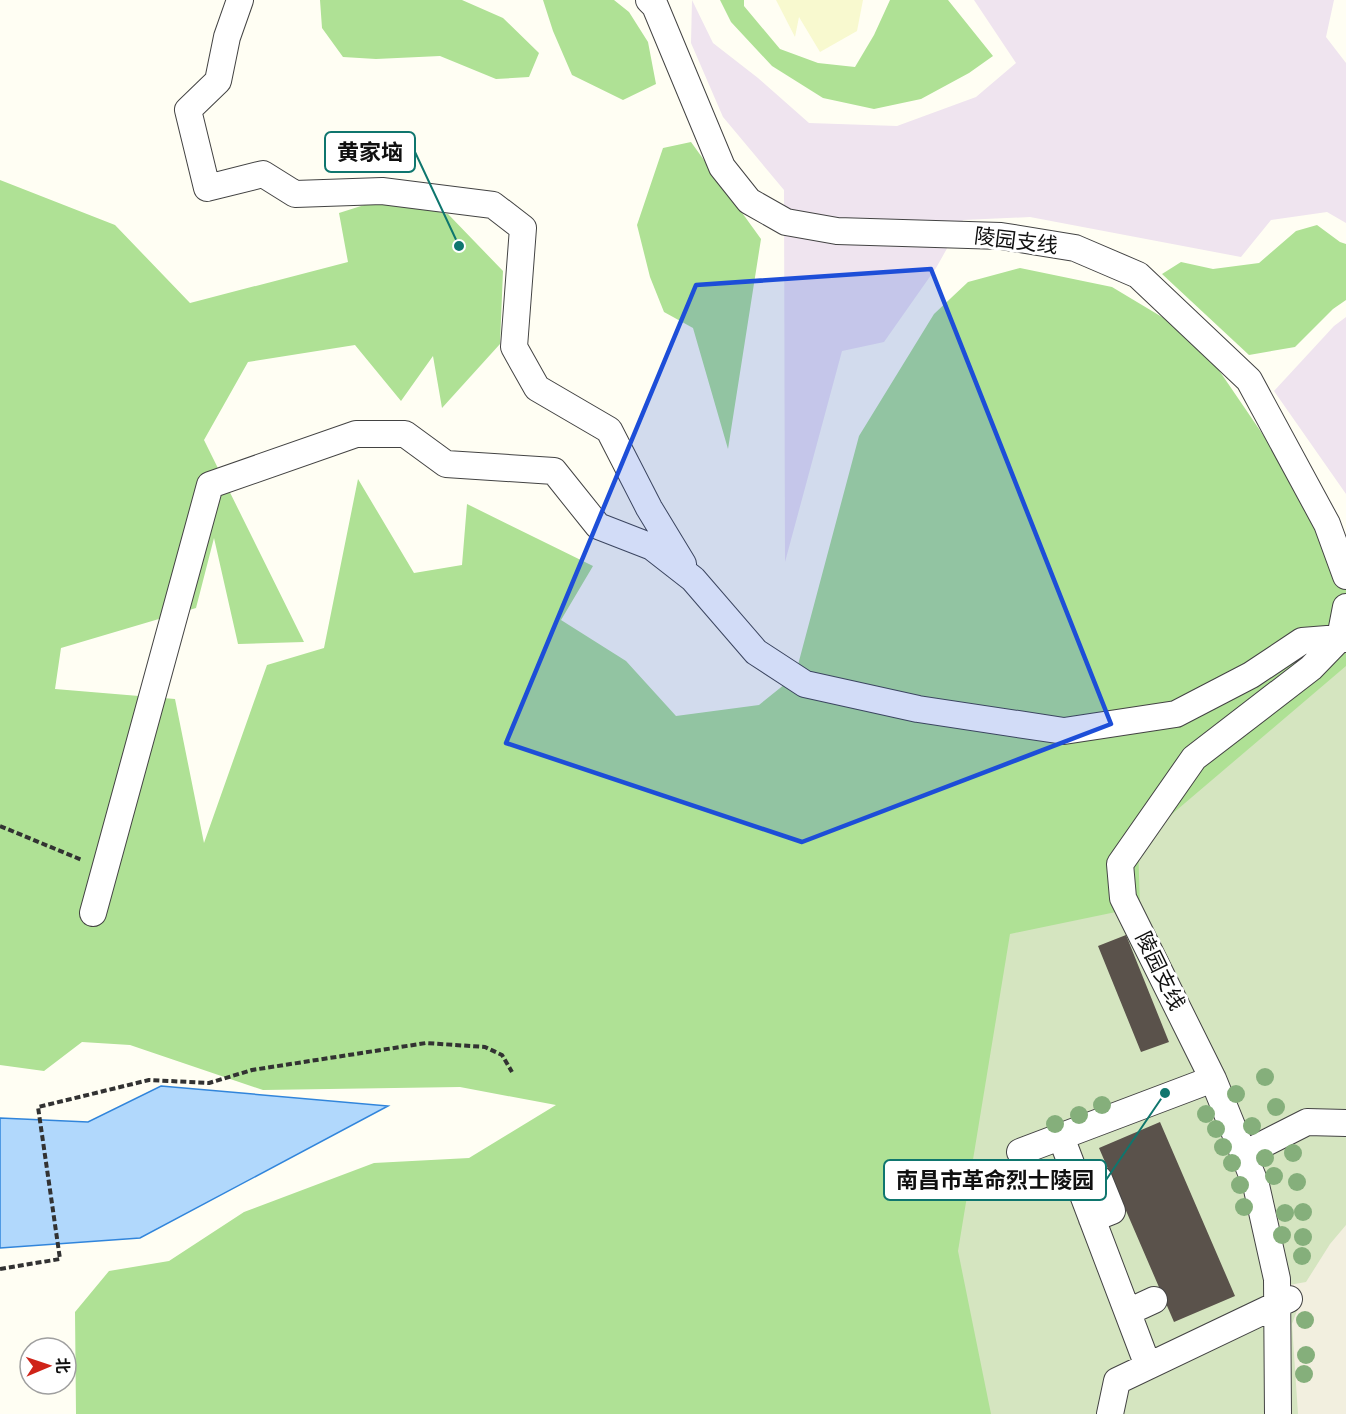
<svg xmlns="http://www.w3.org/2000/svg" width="1346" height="1414" viewBox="0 0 1346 1414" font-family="'IBM Plex Serif','Noto Sans SC',serif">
  <rect width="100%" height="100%" fill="#fffef3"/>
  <path fill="#efe4ef" d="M692 0 713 43 758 78 809 123 897 126 976 97 1016 63 974 0H1334L1326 37 1346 63V223L1327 212 1271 220 1241 257 1030 217 963 220 936 268 884 342 842 351 785 562 784 190 723 117 691 43Z
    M1346 317V494L1274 391 1334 326Z"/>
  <path fill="#f8f9cf" d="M776 0H863L857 31 820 52 799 17 795 37Z"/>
  <path fill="#afe195" d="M320 0H462L503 18 539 53 529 77 496 79 440 56 376 59 343 57 322 28Z
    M543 0H614L629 12 648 42 656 84 623 100 572 75 553 31Z
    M720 0H744V6L780 49 818 63 855 67 874 35 890 0H948L993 56 969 73 921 99 874 109 823 98 772 66 731 22Z
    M691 142 761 239 728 449 693 328 664 312 650 277 637 225 663 148Z
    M0 180 115 225 190 303 348 262 339 213 380 200 448 214 503 271 500 344 442 408 433 356 401 401 355 345 248 362 204 440 304 642 238 644 214 538 196 608 61 648 55 689 175 699 204 843 267 665 324 648 358 479 414 573 462 565 467 504 593 566 561 620 626 661 676 716 759 705 795 676 859 436 934 314 968 282 1020 268 1112 287 1197 338 1313 508 1346 576V1414H76L75 1312 109 1271 169 1261 244 1212 374 1163 469 1158 556 1105 460 1087 263 1090 130 1045 82 1042 44 1071 0 1065Z
    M1317 225 1340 242 1346 244V300L1333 309 1295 347 1249 355 1162 274 1181 262 1213 269 1259 263 1296 231Z"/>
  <path fill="#d5e5c0" d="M1346 666V1414H991L958 1251 1010 934 1140 907 1138 843Z"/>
  <path fill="#f2efdf" d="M1346 1225V1414H1298L1292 1324 1298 1308 1289 1312V1285L1306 1282 1330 1244Z"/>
  <path fill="#b1d8fc" stroke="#3185db" stroke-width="1.5" d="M161 1086 388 1106 140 1238 0 1248V1118L88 1122Z"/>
  <path fill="#5a524b" d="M1126 935 1169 1042 1141 1052 1098 946Z
    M1160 1122 1235 1296 1174 1322 1099 1148Z"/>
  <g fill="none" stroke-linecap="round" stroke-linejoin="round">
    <g stroke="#434343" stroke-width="28">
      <path id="minor" d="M240 0 227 37 218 81 188 110 207 188 263 174 295 194 382 191 493 205 523 228 514 347 537 388 609 430 649 508 683 564
        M649 0 655 6 722 167 749 201 786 222 837 231 1001 236 1075 248 1138 275 1249 380 1327 524 1346 576
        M93 913 210 485 356 434H405L446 464 554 471 598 526 652 547 693 579 756 652 805 684 918 709 1064 731 1176 714 1251 675 1302 641 1340 638 1346 639
        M1061 1137 1148 1366
        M1020 1152 1213 1079
        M1244 1154 1307 1122 1346 1123
        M1080 1187 1099 1179 1112 1211 1092 1219
        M1128 1312 1154 1300
        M1110 1414 1117 1381 1289 1299
        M1278 1414 1277 1279 1256 1185 1213 1079 1123 898 1120 864 1194 758 1311 668 1340 638 1346 607"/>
    </g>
    <path stroke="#323232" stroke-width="4" stroke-dasharray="6 3" stroke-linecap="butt" d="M0 826 82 860
      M0 1269 60 1259 38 1107 149 1080 209 1083 252 1070 426 1043 485 1047 502 1055 512 1072"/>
    <use href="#minor" stroke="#fff" stroke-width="26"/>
  </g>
  <g fill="#85af7b">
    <circle cx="1265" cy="1077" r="9"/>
    <circle cx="1236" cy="1094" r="9"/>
    <circle cx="1102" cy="1105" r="9"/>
    <circle cx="1276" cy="1107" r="9"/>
    <circle cx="1206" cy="1114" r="9"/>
    <circle cx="1079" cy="1115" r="9"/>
    <circle cx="1055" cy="1124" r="9"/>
    <circle cx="1252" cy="1126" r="9"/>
    <circle cx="1216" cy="1129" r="9"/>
    <circle cx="1223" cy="1147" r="9"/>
    <circle cx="1293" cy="1153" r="9"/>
    <circle cx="1265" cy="1158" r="9"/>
    <circle cx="1232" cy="1163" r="9"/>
    <circle cx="1274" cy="1176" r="9"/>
    <circle cx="1297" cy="1182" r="9"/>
    <circle cx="1240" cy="1185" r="9"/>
    <circle cx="1244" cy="1207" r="9"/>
    <circle cx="1303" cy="1212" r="9"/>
    <circle cx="1285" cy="1213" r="9"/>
    <circle cx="1282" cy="1235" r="9"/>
    <circle cx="1303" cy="1237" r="9"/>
    <circle cx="1302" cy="1256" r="9"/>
    <circle cx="1305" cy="1320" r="9"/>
    <circle cx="1306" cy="1355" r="9"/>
    <circle cx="1304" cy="1374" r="9"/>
  </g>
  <path fill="#1d4ed8" fill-opacity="0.2" stroke="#1d4ed8" stroke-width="4.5" stroke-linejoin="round" d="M931 269 1111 724 802 842 506 743 696 285Z"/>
  <g text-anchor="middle" stroke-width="6" stroke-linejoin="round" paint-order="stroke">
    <g font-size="21" fill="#101010" stroke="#fff">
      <text transform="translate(1016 241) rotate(7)" y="7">陵园支线</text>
      <text transform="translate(1160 971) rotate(64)" y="7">陵园支线</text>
    </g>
  </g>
  <path fill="none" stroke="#0f766e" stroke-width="2" d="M459 246L415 152M1165 1093L1106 1180"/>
  <g fill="#0f766e" stroke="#fff" stroke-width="2">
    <circle cx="459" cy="246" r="6"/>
    <circle cx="1165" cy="1093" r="6"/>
  </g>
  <g fill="#fff" stroke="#0f766e" stroke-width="2">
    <rect x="325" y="132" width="90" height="40" rx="6"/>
    <rect x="884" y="1160" width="222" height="40" rx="6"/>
  </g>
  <g font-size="22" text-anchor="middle" font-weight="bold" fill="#101010">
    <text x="370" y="160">黄家垴</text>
    <text x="995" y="1188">南昌市革命烈士陵园</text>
  </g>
  <g transform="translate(48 1366) rotate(88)"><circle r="28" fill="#ffffff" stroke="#9f9f9f" stroke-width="1.5"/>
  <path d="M0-4.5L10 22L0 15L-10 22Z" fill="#cf2318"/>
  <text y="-9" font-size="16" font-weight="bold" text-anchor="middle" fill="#101010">北</text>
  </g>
</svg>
